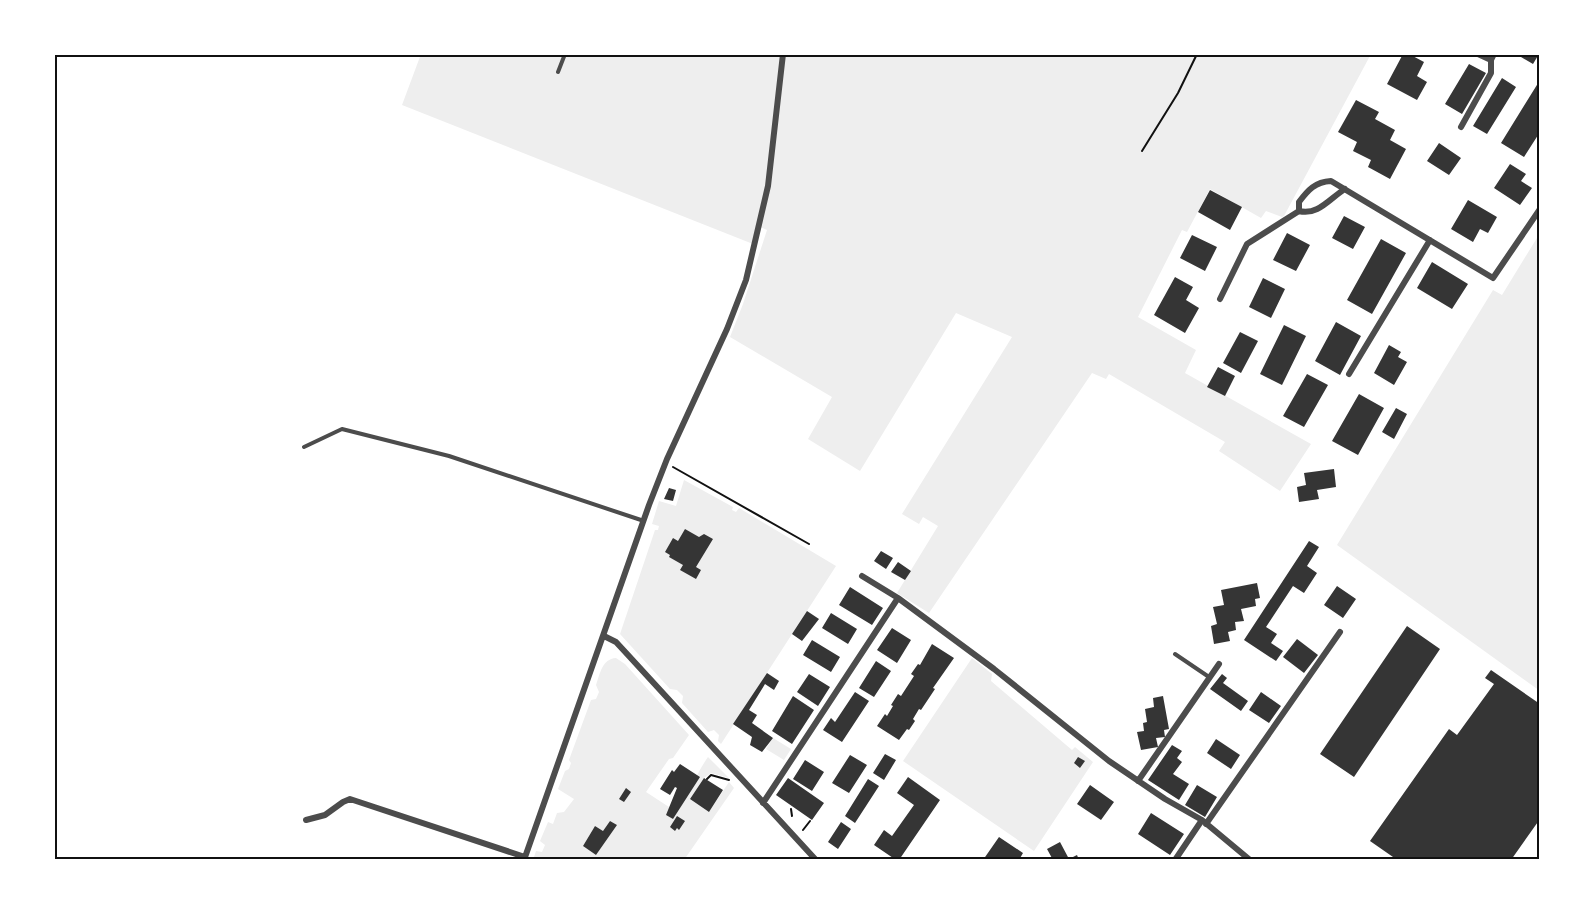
<svg xmlns="http://www.w3.org/2000/svg" width="1594" height="914" viewBox="0 0 1594 914" font-family="'Space Grotesk',sans-serif">
  <rect width="100%" height="100%" fill="#fff"/>
  <path fill="#eee" fill-rule="evenodd" d="M421 54H1371L1284 216 1282 217 1266 211 1261 218 1210 189 1187 232 1182 230 1138 317 1196 350 1185 373 1311 444 1280 491 1219 451 1225 442 1109 374 1106 379 1092 373 929 613 897 593 938 526 923 517 919 524 902 514 1012 337 956 313 860 471 808 439 832 397 730 337 743 304 767 230 758 226 753 244 402 105Z
    M1540 233V691L1337 545 1493 290 1502 295Z
    M684 480 733 507 732 510 736 512 739 508 836 566 721 744 718 741 719 735 714 730 708 732 682 703 683 696 677 690 670 689 620 634 655 530H658L659 526 652 524 659 501 676 506Z
    M616 658 625 664 689 735 673 758 669 759 646 792 669 807V810L666 815 673 819C687 799 694 777 708 757L729 778 711 773 704 778 690 799 709 812 729 782 734 788 684 860H533L536 851 542 852 545 845 540 841 548 822 553 824 557 813 564 812 574 799 558 789 565 771 569 769 571 763 569 760 591 700 596 699 599 692 596 685C600 674 602 659 616 658ZM610 821 617 825 596 855 583 846 595 826 603 831Z
    M972 658 992 674 991 681 1072 750 1075 747 1093 762 1034 851 903 761Z
    M773 738 791 749 784 760 766 749Z"/>
  <path fill="#353535" d="M1403 54H1409L1424 62 1417 76 1427 82 1417 100 1387 84Z
    M1516 54H1539L1533 64Z
    M1469 64 1486 73 1462 114 1445 104Z
    M1502 78 1516 87 1487 134 1473 126Z
    M1540 80V132L1524 157 1501 143Z
    M1356 100 1379 112 1375 119 1395 130 1390 140 1406 149 1390 179 1368 167 1371 160 1353 151 1357 142 1338 132Z
    M1439 143 1461 158 1449 175 1427 161Z
    M1510 164 1526 174 1521 181 1532 188 1520 205 1494 188Z
    M1210 190 1242 207 1230 230 1198 212Z
    M1468 200 1497 217 1488 233 1480 229 1473 242 1451 229Z
    M1344 216 1365 227 1353 249 1332 238Z
    M1287 233 1310 245 1296 271 1273 260Z
    M1192 235 1217 247 1205 271 1180 258Z
    M1381 239 1406 253 1372 314 1347 300Z
    M1432 262 1468 284 1452 309 1417 288Z
    M1175 277 1193 287 1186 300 1199 308 1185 333 1154 315Z
    M1263 278 1285 289 1271 318 1249 307Z
    M1336 322 1361 336 1340 375 1315 361Z
    M1284 325 1306 336 1282 385 1260 374Z
    M1240 332 1258 341 1241 373 1223 363Z
    M1389 345 1401 352 1398 357 1407 362 1394 385 1374 373Z
    M1218 367 1235 376 1225 396 1207 387Z
    M1307 374 1328 385 1304 427 1283 416Z
    M1359 394 1384 408 1358 455 1332 441Z
    M1396 408 1407 414 1394 439 1382 432Z
    M1334 469 1336 487 1317 490 1319 499 1299 502 1297 487 1306 485 1304 473Z
    M669 488 676 490 673 501 664 499Z
    M685 529 699 537 704 534 713 539 696 567 701 570 696 579 680 570 683 565 669 557 670 555 665 552 673 538 678 541Z
    M1309 541 1319 547 1307 566 1317 573 1304 593 1293 586 1266 627 1277 634 1271 643 1283 651 1276 661 1244 640Z
    M881 551 893 558 886 569 874 561Z
    M898 562 911 571 905 580 891 572Z
    M1257 583 1260 598 1255 599 1256 606 1241 609 1244 621 1235 622 1236 630 1228 632 1230 641 1214 644 1211 626 1217 624 1213 607 1224 605 1221 590Z
    M1337 586 1356 599 1343 618 1324 605Z
    M850 587 883 608 872 625 839 605Z
    M807 611 819 619 802 641 792 634Z
    M831 613 857 629 848 644 822 628Z
    M1407 626 1440 649 1354 777 1320 754Z
    M892 628 911 640 897 663 877 650Z
    M1297 639 1318 655 1304 673 1283 657Z
    M812 640 840 657 831 672 803 655Z
    M932 644 954 658 933 688 935 689 921 710 919 709 913 719 915 721 909 730 907 729 899 740 877 726 885 714 887 716 893 706 891 705 898 694 901 696 914 676 911 674 918 664 920 665Z
    M876 661 891 671 874 697 859 688Z
    M1491 670 1540 704V819L1511 860H1391L1393 857 1370 841 1449 729 1457 735 1494 684 1485 678Z
    M767 673 779 681 774 690 765 684 749 710 757 715 752 723 773 738 762 752 750 745 752 737 733 724Z
    M809 674 830 687 818 706 797 692Z
    M1222 674 1227 678 1223 683 1248 701 1241 711 1210 689Z
    M855 692 869 701 842 742 823 730 831 718 835 722Z
    M1261 692 1281 706 1269 723 1249 710Z
    M793 696 814 710 792 744 772 731Z
    M1163 696 1169 729 1164 730 1165 737 1156 738 1158 747 1141 750 1137 732 1144 731 1143 723 1147 722 1145 709 1154 707 1153 698Z
    M1216 739 1240 755 1231 769 1207 753Z
    M1172 745 1182 751 1177 758 1182 762 1173 774 1189 784 1179 800 1148 780Z
    M885 754 896 760 884 780 873 773Z
    M850 755 867 765 849 793 832 783Z
    M1078 757 1085 761 1080 768 1074 763Z
    M805 760 824 772 812 791 793 779Z
    M680 764 700 777 673 819 666 815 677 788 675 787 670 795 660 789 672 770 674 772Z
    M908 777 940 800 899 860H896L874 845 884 830 892 836 914 805 897 793Z
    M704 778 723 790 709 812 690 799Z
    M788 778 824 803 812 820 776 795Z
    M868 779 879 786 855 823 845 816Z
    M1090 785 1114 802 1101 820 1077 804Z
    M1197 785 1217 797 1205 817 1185 805Z
    M626 788 631 792 624 802 619 799Z
    M1151 813 1184 834 1170 855 1138 834Z
    M677 816 685 821 679 830 677 828 675 831 670 827Z
    M610 821 617 825 596 855 583 846 595 826 603 831Z
    M841 822 851 829 838 849 828 842Z
    M999 837 1023 853 1019 860H983Z
    M1060 842 1069 859 1077 855 1079 860H1053L1047 849Z"/>
  <g fill="none" stroke-linecap="round" stroke-linejoin="round">
    <path stroke="#111" stroke-width="2" d="M1142 151 1178 93 1197 54
      M673 467 809 544
      M707 779 711 775 729 780
      M791 809 792 816
      M803 830 810 821"/>
    <path stroke="#4c4c4c" stroke-width="4" d="M558 72 565 54
      M304 447 342 429 449 456 644 521
      M1175 654 1209 677"/>
    <path stroke="#4c4c4c" stroke-width="6" d="M1478 54 1491 60 1494 54
      M1461 127 1491 73V60
      M1345 189C1330 198 1318 216 1299 211V202C1308 190 1315 182 1331 181L1493 278 1540 209
      M1220 299 1247 244 1299 211
      M1349 374 1430 240
      M862 576 898 598 994 669 1109 761 1165 799 1202 820 1250 860
      M604 636 616 642 628 655 816 860
      M1138 781 1219 664
      M763 803 898 598
      M306 820 325 815 343 802 350 799 525 857
      M1206 824 1340 632
      M524 860 649 505 667 459 727 329 746 280 768 186 783 54
      M1175 860 1202 820"/>
  </g>
  <rect width="1594" height="914" fill="none" stroke="#ffffff" stroke-width="111"/>
  <rect x="56" y="56" width="1482" height="802" fill="none" stroke="#111" stroke-width="2"/>
</svg>
